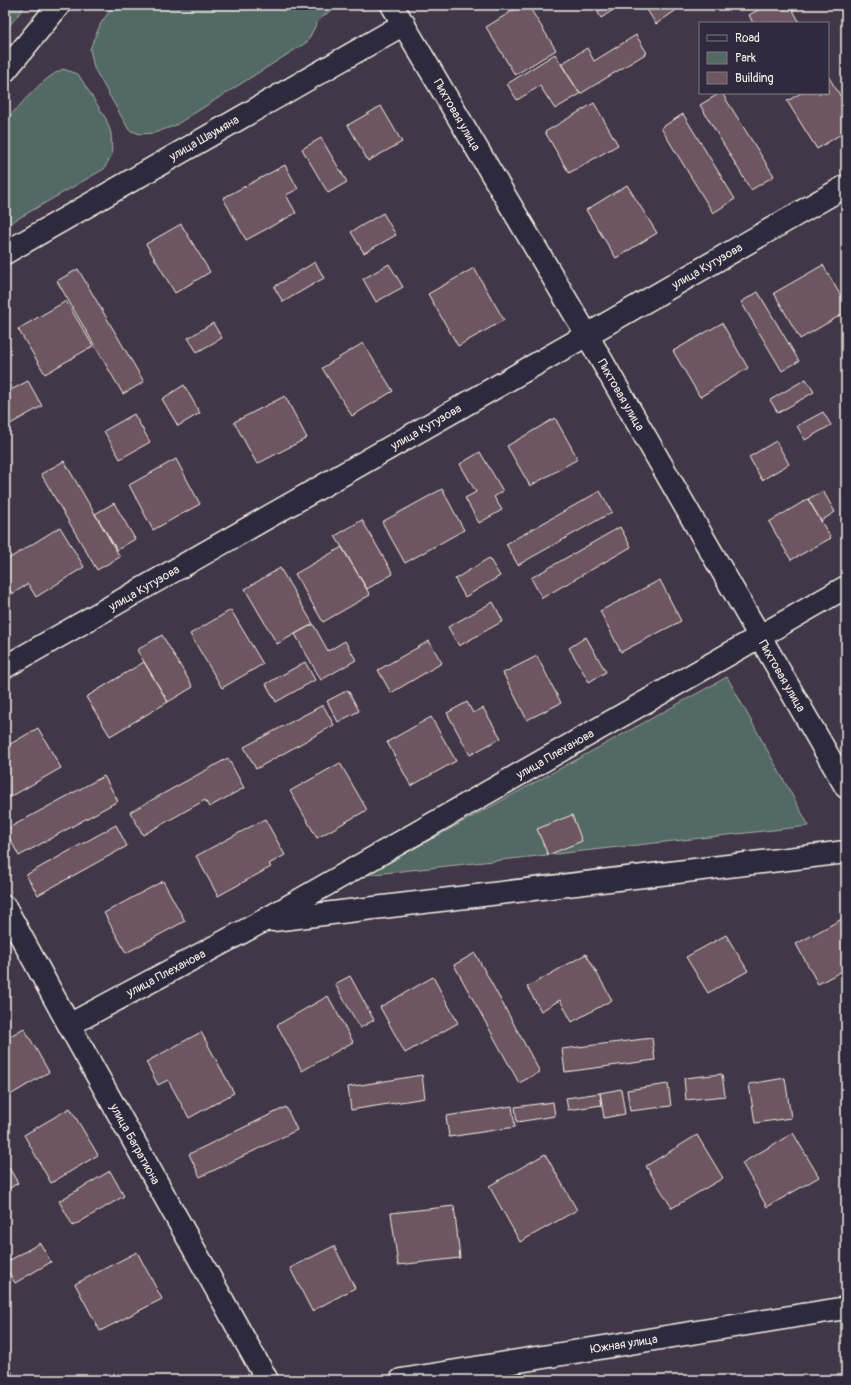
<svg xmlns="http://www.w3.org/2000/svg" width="851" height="1385" viewBox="0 0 851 1385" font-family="Pangolin,sans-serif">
  <rect width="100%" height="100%" fill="#423748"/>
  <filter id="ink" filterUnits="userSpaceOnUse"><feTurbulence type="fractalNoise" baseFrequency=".025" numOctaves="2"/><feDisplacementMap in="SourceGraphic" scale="8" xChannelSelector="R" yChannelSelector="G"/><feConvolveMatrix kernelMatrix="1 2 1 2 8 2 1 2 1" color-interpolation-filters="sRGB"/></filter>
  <g filter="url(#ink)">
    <path fill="#536963" stroke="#a4ada6" d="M5 5H26L5 31Z
      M114 5H334L332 9 318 21 307 42 174 126 154 133 140 134 129 130 94 68 90 49 94 39 101 23Z
      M63 69 78 74 106 119 111 133 112 154 104 169 5 226V120C24 103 39 80 63 69Z
      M727 677 809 826 366 875Z"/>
    <path fill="#6e5660" stroke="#f4f1e8" d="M522 5H528L556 50 515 75 486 27Z
      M594 5H619V6L601 18Z
      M644 5H672L675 11 656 24Z
      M767 5H790L800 23H753L749 15Z
      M636 35 647 53 580 94 561 64 587 48 594 61Z
      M555 54 580 94 555 109 540 86 517 100 507 84Z
      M828 76 846 105V131L817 149 787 101 801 93H828Z
      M720 93H722L774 176 751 190 700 105Z
      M594 103 618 145 569 173 545 132Z
      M381 106 402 142 368 161 348 125Z
      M683 114 735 199 713 213 661 128Z
      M321 138 347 182 328 193 302 149Z
      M285 165 298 189 286 195 296 213 246 240 223 198Z
      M627 185 657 233 616 258 586 210Z
      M383 213 396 235 364 253 351 232Z
      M181 224 210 272 175 293 146 244Z
      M315 262 324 278 283 302 274 287Z
      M389 264 403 287 376 302 363 279Z
      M823 265 846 305V312L800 339 774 293Z
      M474 268 504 320 458 346 428 294Z
      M78 269 144 382 123 394 57 281Z
      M758 292 799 361 782 371 741 302Z
      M66 301 93 346 45 374 18 329Z
      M213 323 222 338 197 352 188 338Z
      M722 323 748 368 700 397 673 351Z
      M363 343 393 391 352 416 322 368Z
      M806 379 814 392 778 413 770 400Z
      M28 381 42 406 5 427V393Z
      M184 385 200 413 178 426 162 399Z
      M285 396 307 438 257 464 234 422Z
      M823 412 831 425 805 440 797 426Z
      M134 414 150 442 120 459 104 431Z
      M555 418 578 459 530 486 507 446Z
      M776 441 789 464 762 480 749 457Z
      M480 452 503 491 494 497 502 510 479 523 465 498 476 492 460 464Z
      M176 459 200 504 153 530 129 485Z
      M64 461 120 557 97 570 41 474Z
      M442 489 464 530 405 563 382 522Z
      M600 491 612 512 518 565 506 544Z
      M823 491 835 512 821 521 808 499Z
      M808 499 831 538 791 560 769 522Z
      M114 503 135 539 117 550 95 514Z
      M362 520 393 574 367 589 335 536Z
      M60 527 84 567 36 597 28 584 12 594 5 582V561Z
      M620 527 631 547 542 598 531 578Z
      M342 547 370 595 323 622 295 574Z
      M489 558 500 576 465 597 455 579Z
      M280 568 313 624 277 644 245 589Z
      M660 580 681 621 621 652 600 611Z
      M493 602 503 621 459 646 448 627Z
      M231 610 263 664 222 688 190 634Z
      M313 624 328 651 345 641 356 660 321 680 295 634Z
      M162 635 193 687 168 702 137 650Z
      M586 637 606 672 589 682 569 648Z
      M429 641 442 663 391 693 378 670Z
      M537 656 561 703 527 720 503 673Z
      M144 662 168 702 110 736 86 697Z
      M305 662 315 680 276 702 266 684Z
      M348 690 359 711 338 722 327 701Z
      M467 702 473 713 483 708 501 738 470 755 447 713Z
      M323 705 334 725 256 769 244 747Z
      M431 717 456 761 411 786 387 742Z
      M38 728 61 768 5 800V747Z
      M228 758 244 788 209 807 205 800 143 835 130 812Z
      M340 763 367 810 317 838 290 791Z
      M104 776 118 801 19 856 5 830Z
      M572 815 582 841 548 855 537 829Z
      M265 819 285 855 269 864 271 867 218 896 196 856Z
      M116 825 127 846 38 895 26 875Z
      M163 881 185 921 126 953 104 913Z
      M842 919 846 927V969L818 984 796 944Z
      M726 935 748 971 708 993 686 957Z
      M475 953 540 1072 519 1083 454 965Z
      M586 954 612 1000 572 1022 560 1000 541 1011 527 987Z
      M350 976 374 1020 360 1028 335 984Z
      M433 977 458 1023 405 1053 380 1007Z
      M328 996 353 1042 302 1071 277 1025Z
      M846 1013V1037L843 1014Z
      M24 1028 49 1072 5 1098V1039Z
      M201 1032 234 1093 189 1118 168 1080 158 1085 146 1062Z
      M652 1038 655 1060 565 1072 562 1049Z
      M722 1074 725 1096 686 1100 684 1078Z
      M422 1075 425 1098 351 1110 348 1087Z
      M785 1078 791 1118 755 1123 749 1084Z
      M668 1084 671 1106 630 1111 627 1090Z
      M621 1089 625 1114 604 1118 600 1093Z
      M600 1093 602 1105 568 1110 566 1098Z
      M553 1102 555 1116 517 1122 515 1107Z
      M512 1106 515 1127 449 1137 446 1116Z
      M286 1107 297 1130 200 1177 189 1154Z
      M70 1108 98 1155 51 1183 24 1135Z
      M793 1133 819 1177 767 1207 742 1163Z
      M697 1135 723 1178 672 1208 646 1166Z
      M545 1154 577 1210 520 1242 489 1186Z
      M5 1161 18 1183 5 1191Z
      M110 1171 124 1196 73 1226 59 1201Z
      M454 1206 460 1258 398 1265 391 1213Z
      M40 1243 51 1262 15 1283 5 1266V1263Z
      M334 1246 355 1288 312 1311 290 1268Z
      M137 1252 162 1299 100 1331 75 1284Z
      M5 1358 14 1377 9 1380H5Z"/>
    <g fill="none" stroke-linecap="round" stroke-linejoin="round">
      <g stroke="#f4f1e8" stroke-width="25">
        <path id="minor" d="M392 5 587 335 846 787
          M5 71 59 5
          M5 253 404 24
          M5 667 587 335 846 186
          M5 907 69 1025 267 1380
          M273 920 846 852
          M69 1025 263 921 846 587
          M401 1380 846 1308"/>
      </g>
      <use href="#minor" stroke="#2f2a3d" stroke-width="22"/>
    </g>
  </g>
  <g text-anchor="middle" stroke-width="3" stroke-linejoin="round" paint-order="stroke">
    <g font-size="12" fill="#f4f1e8" stroke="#2f2a3d">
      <text transform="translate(457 115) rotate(60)" y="4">Пихтовая улица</text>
      <text transform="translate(204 138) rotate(-30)" y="4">улица Шаумяна</text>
      <text transform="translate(707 266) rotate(-30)" y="4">улица Кутузова</text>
      <text transform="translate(621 395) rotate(60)" y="4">Пихтовая улица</text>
      <text transform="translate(426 427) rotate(-30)" y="4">улица Кутузова</text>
      <text transform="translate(144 588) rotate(-30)" y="4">улица Кутузова</text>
      <text transform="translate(782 676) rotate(60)" y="4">Пихтовая улица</text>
      <text transform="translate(555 754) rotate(-30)" y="4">улица Плеханова</text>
      <text transform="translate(166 973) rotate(-28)" y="4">улица Плеханова</text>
      <text transform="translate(135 1144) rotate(61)" y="4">улица Багратиона</text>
      <text transform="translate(624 1344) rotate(-9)" y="4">Южная улица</text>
    </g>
  </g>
  <rect width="851" height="1385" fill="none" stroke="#2f2a3d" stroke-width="20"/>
  <rect x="10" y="10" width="831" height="1365" fill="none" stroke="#f4f1e8" stroke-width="1.5" filter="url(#ink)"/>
  <rect x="699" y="22" width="130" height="72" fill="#2f2a3d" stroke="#7e7a81"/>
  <rect x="707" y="35" width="20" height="6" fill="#2f2a3d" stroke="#7e7a81"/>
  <text x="735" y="42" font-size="12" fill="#f4f1e8">Road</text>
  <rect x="707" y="52" width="20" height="12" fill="#536963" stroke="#7e7a81"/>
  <text x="735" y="62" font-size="12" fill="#f4f1e8">Park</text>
  <rect x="707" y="72" width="20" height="12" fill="#6e5660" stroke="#7e7a81"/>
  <text x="735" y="82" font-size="12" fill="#f4f1e8">Building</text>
</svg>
